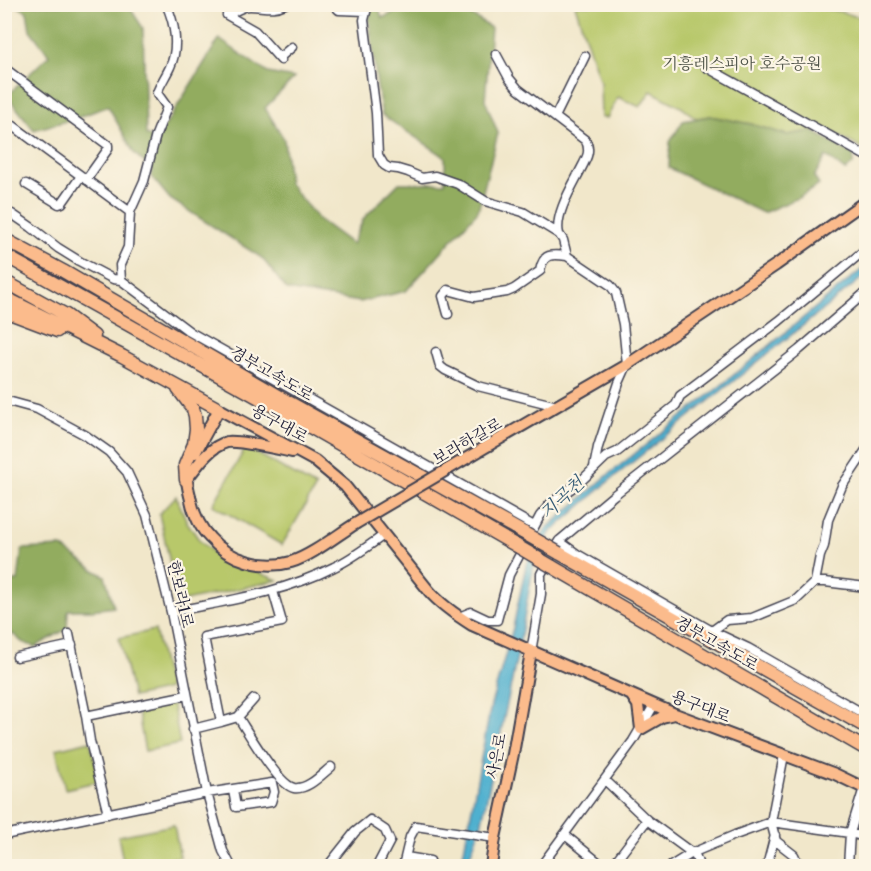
<svg xmlns="http://www.w3.org/2000/svg" width="871" height="871" viewBox="0 0 871 871" font-family="'Libre Caslon Text','Noto Serif KR',serif">
  <rect width="100%" height="100%" fill="#fcf5e5"/>
  <filter id="ink" filterUnits="userSpaceOnUse"><feTurbulence type="fractalNoise" baseFrequency=".0167" numOctaves="2"/><feDisplacementMap in="SourceGraphic" scale="12" xChannelSelector="R" yChannelSelector="G"/><feConvolveMatrix kernelMatrix="1 2 1 2 8 2 1 2 1" color-interpolation-filters="sRGB"/></filter>
  <filter id="wash" filterUnits="userSpaceOnUse"><feTurbulence type="fractalNoise" baseFrequency=".008" numOctaves="4" result="noise"/><feDisplacementMap in="SourceGraphic" scale="24" xChannelSelector="R" yChannelSelector="G"/><feGaussianBlur stdDeviation="1.35" result="paint"/><feColorMatrix in="noise" values="0 0 0 0 0 0 0 0 0 0 0 0 0 0 0 0 0 1.4 0 .05"/><feComposite in="paint" operator="in"/></filter>
  <g filter="url(#wash)">
    <rect width="100%" height="100%" fill="#f1e7ca"/>
    <path fill="#b8c86a" stroke="#6d7552" stroke-width="1.5" d="M799 4 806 10C817 6 830 10 842 12 852 14 855 19 866 15V151L825 128 807 132 787 135 751 124 710 116 696 118 681 107 651 91 640 107 618 97 607 118 601 117 600 82 575 5Z
      M246 447 316 487 282 545 213 505Z
      M176 496 187 522 200 541 220 558 278 580 185 601 177 594 159 514Z
      M155 630 169 689 133 697 119 638Z
      M172 701 180 744 145 751 137 708Z
      M90 741 100 781 65 789 56 749Z
      M174 825 180 857 133 866H124L118 836Z"/>
    <path fill="#92ac5e" stroke="#5a674c" stroke-width="1.5" d="M16 5H128L143 28 146 135 158 141 160 134 219 39 268 73 294 78 265 108 284 139 289 184 318 219 352 244 364 218 399 183H445V157L382 115 377 86 369 19 372 5H378L382 18 410 5H456L491 28 485 100 498 133 478 211 406 291 360 302 287 290 262 258 170 199 151 176 152 170 134 153 108 106 77 118 34 130 7 96 49 55 30 30 27 12Z
      M710 116 751 124 787 135 812 131 854 155 853 164 845 171 826 156 814 177 819 185 798 198 763 213 669 168 670 142 683 121Z
      M62 547 94 570 105 576 114 607 91 610H68L67 629 35 647 22 642 13 634 5 636V581H18L22 549Z"/>
    <path fill="#50b0cf" stroke="#396985" stroke-width="1.5" d="M866 266V275L609 481 550 533 533 569 518 652 481 826 466 866H461L491 705 513 628 526 565 546 529 609 474 718 388Z"/>
  </g>
  <g filter="url(#ink)">
    <g fill="none" stroke-linecap="round" stroke-linejoin="round">
      <g stroke="#414050" stroke-width="11">
        <path id="minor" d="M333 4 339 10 366 11
          M368 4 364 20 376 113 378 155 384 165 389 168 398 169 408 172 422 178 435 176 458 184 485 201 523 212 559 234 563 240 567 256 610 285 616 293 623 324 627 365 619 383 598 447 594 467
          M496 54 509 78 518 89 585 140C587 143 588 144 588 149 589 155 585 161 582 167 573 185 554 215 559 234
          M279 58 292 47
          M281 60 255 31 227 15C234 12 243 6 250 6 263 6 273 10 285 4
          M706 67 866 156
          M4 68 108 145V149L86 180
          M555 117 585 56
          M4 119 130 212
          M26 184 59 204 62 203 81 176
          M12 214 31 227 58 248 79 261 113 279 121 280 190 332 534 526
          M121 280 120 265 128 247 130 212 144 181 156 135 167 107 157 93C160 84 166 76 170 67 179 48 175 23 166 4
          M448 314 443 296 448 290 474 297 507 292 514 289 540 271C543 253 552 254 567 256
          M436 352 440 366 445 370 478 386 557 406
          M4 400 37 409 85 435 109 452 127 472 147 515 171 612 207 793 223 851 231 866
          M559 541 614 495 799 350 866 292
          M815 582 820 556 824 546 828 520 842 486 866 450
          M171 612C226 601 283 593 334 567 352 559 368 546 384 535
          M459 617 471 612 488 620H497
          M497 620 509 575 540 516 550 504 580 482 606 457 617 452 676 405 680 396 779 321 866 249
          M712 631 727 620 752 618 796 600 815 582H825L866 587
          M69 634 86 716 187 695
          M531 652 541 594V574L559 541 577 554 645 593 712 631 748 648 866 715
          M17 657 72 645
          M86 716 90 741 108 814
          M238 717C248 732 278 785 294 788 308 790 322 774 331 767
          M221 722 238 717 254 699
          M193 729 221 722 204 637 282 622 273 591
          M784 755 771 822 776 841 794 855 799 866
          M605 780 647 820 612 866
          M647 820 692 853 671 866
          M4 835 207 793 272 783 274 792 271 802 236 807 233 790
          M565 835 603 866
          M406 857 430 861V866
          M328 866 355 832 370 820 385 830 390 841 377 866
          M403 866 410 837 416 826 495 838
          M541 866 633 741 654 705
          M699 866 696 857 692 853 735 835 771 822 850 833 861 836 866 839
          M767 866 775 835
          M848 866 850 833 864 788"/>
      </g>
      <g stroke="#414050" stroke-width="14">
        <path id="major" d="M489 445 627 365 776 265 866 201
          M195 453 219 409 315 461 345 486 429 591C441 605 456 615 472 625L675 714 835 774 866 789
          M187 473C186 481 188 488 190 496 193 511 199 527 210 538 229 560 263 570 291 562 311 556 336 536 355 524
          M186 480C197 466 209 447 227 442 236 440 280 449 292 452
          M632 696 638 705 641 729 662 717 675 714
          M491 866 495 838 513 754 531 652"/>
      </g>
      <g stroke="#414050" stroke-width="15">
        <path id="highway" d="M4 239 63 271 281 398 524 533
          M4 255 277 408 517 546
          M4 281 66 315 94 336
          M4 297 122 356 219 409
          M4 311 57 331
          M178 389 193 409 195 416 196 429 194 444 185 465 186 480
          M559 553 866 727
          M551 566 866 749"/>
      </g>
      <use href="#minor" stroke="#fff" stroke-width="8"/>
      <use href="#major" stroke="#fbbb8c" stroke-width="10"/>
      <use href="#highway" stroke="#fbbb8c" stroke-width="12"/>
      <g stroke="#414050" stroke-width="14" stroke-linecap="butt">
        <path id="major-bridge" d="M355 524 489 445"/>
      </g>
      <g stroke="#414050" stroke-width="15" stroke-linecap="butt">
        <path id="highway-bridge" d="M524 533 559 553
          M517 546 551 566"/>
      </g>
      <use href="#major-bridge" stroke="#fbbb8c" stroke-width="10"/>
      <use href="#highway-bridge" stroke="#fbbb8c" stroke-width="12"/>
    </g>
  </g>
  <g text-anchor="middle" stroke-width="4.5" stroke-linejoin="round" paint-order="stroke">
    <g font-size="16" fill="#4f5449" stroke="#fcf5e5">
      <text x="742" y="69">기흥레스피아 호수공원</text>
    </g>
    <g font-size="16" fill="#22223b" stroke="#fcf5e5">
      <text transform="translate(272 373) rotate(30)" y="6">경부고속도로</text>
      <text transform="translate(280 423) rotate(29)" y="6">용구대로</text>
      <text transform="translate(467 441) rotate(-30)" y="6">보라하갈로</text>
      <text transform="translate(181 594) rotate(77)" y="6">한보라1로</text>
      <text transform="translate(717 643) rotate(30)" y="6">경부고속도로</text>
      <text transform="translate(701 706) rotate(21)" y="6">용구대로</text>
      <text transform="translate(496 756) rotate(-79)" y="6">사은로</text>
    </g>
    <g font-size="18" font-style="italic" fill="#345b76" stroke="#fcf5e5">
      <text transform="translate(562 498) rotate(-43)" y="6">지곡천</text>
    </g>
  </g>
  <rect width="871" height="871" fill="none" stroke="#fcf5e5" stroke-width="24"/>
</svg>
